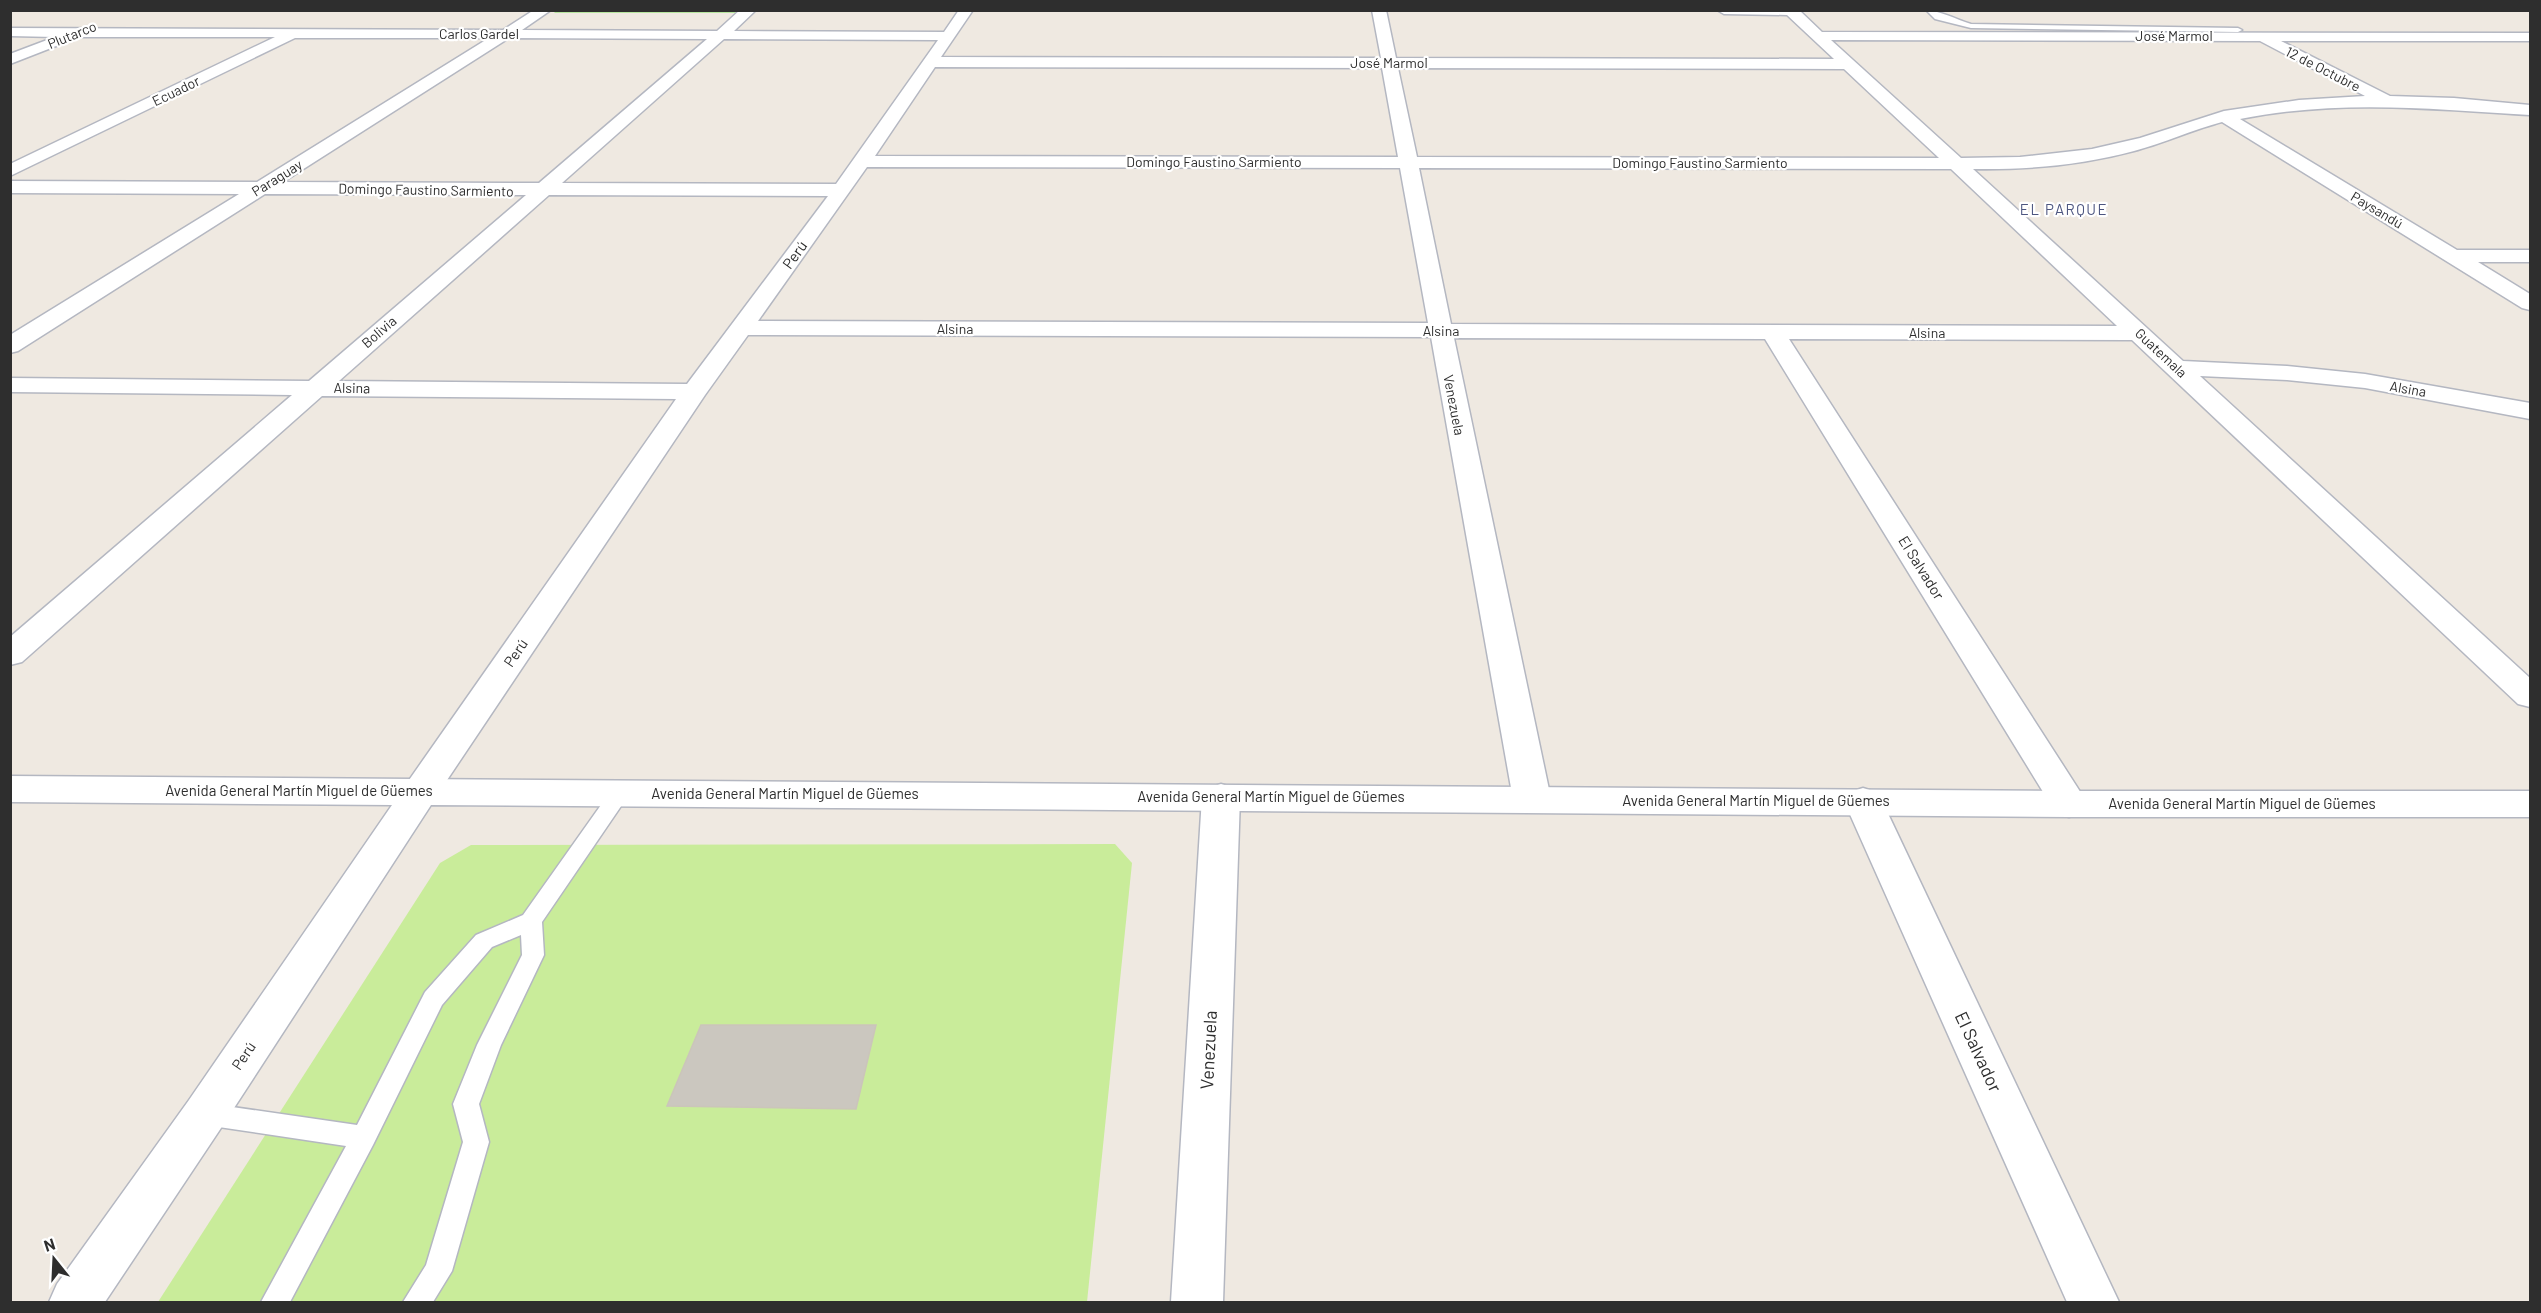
<svg xmlns="http://www.w3.org/2000/svg" width="2541" height="1313" viewBox="0 0 2541 1313" font-family="Barlow,sans-serif">
  <rect width="100%" height="100%" fill="#efe9e1"/>
  <path fill="#b6e59e" d="M557 10H738V11L735 13H554Z"/>
  <path fill="#c9ec9a" d="M1115 844 1132 863 1087 1302H158L440 863 471 845Z"/>
  <path fill="#cbc7bf" stroke="#cbc5ba" stroke-width="1.5" d="M701 1025H876L856 1109 667 1106Z"/>
  <g fill="none" stroke-linecap="round" stroke-linejoin="round">
    <g stroke="#b4b7c1" stroke-width="3">
      <path id="lane" d="M1926 10C1938 10 1958 20 1971 24L2238 28 2242 30 2238 32 1971 28 1935 19Z
        M620 786 627 788 630 793 542 922 544 955 501 1045 479 1104 489 1142 452 1271 433 1302H403L426 1265 463 1142 453 1104 477 1045 522 955 521 935 492 947 442 1005 373 1145 290 1302H261L346 1146 205 1125 196 1122 192 1114 196 1106 205 1103 357 1125 425 992 476 935 523 915 613 788Z"/>
    </g>
    <g stroke="#b4b7c1" stroke-width="3">
      <path id="street" d="M534 10H551L522 30 717 31 740 10H756L734 31 944 32 959 10H973L941 57 1381 58 1372 10H1386L1396 58 1834 59 1787 15 1724 14 1717 10H1799L1822 32 2530 33V41H2281L2390 96 2454 98 2530 105V115C2432 109 2339 99 2240 119L2457 250H2530V262H2478L2530 294V310L2522 308 2222 122C2192 130 2164 143 2134 151 2082 165 2027 170 1973 169L2183 361 2287 366 2365 374 2530 403V419L2365 388 2287 380 2200 376 2530 678V707L2518 704 2132 340 1789 339 2088 804 2082 813 2069 817 2056 813 1765 339 1454 338 1551 799 1545 808 1532 812 1519 808 1513 799 1431 337 748 335 705 395 433 801 420 805 407 801 401 792 407 783 676 399 322 396 22 662 10 665V637L292 395 10 392V378L309 381 526 195 265 194 18 351 10 353V335L239 194 10 193V181L257 182 489 38H295L10 176V164L275 37H70L69 41 10 64V54L55 37 10 36V28L503 30ZM509 38 707 39 539 183 283 182ZM724 39 938 40 836 184 562 183ZM1831 40 2260 41 2365 96 2299 100 2224 111 2140 138 2092 149 2020 157 1961 158ZM935 67 1382 68 1398 157 875 156ZM1398 68 1844 69 1939 158 1417 157ZM867 167 1400 168 1428 323 758 321ZM1419 168 1951 169 2117 326 1451 324ZM549 195 828 196 687 384 339 381Z
        M1221 784 1234 788 1240 797 1223 1302H1171L1202 797 1208 788Z
        M1863 788 1876 792 1882 801 2119 1302H2067L1844 801 1850 792Z"/>
    </g>
    <g stroke="#b4b7c1" stroke-width="3">
      <path id="secondary" d="M10 776 2069 791H2530V817H2069L431 805 221 1128 105 1302H49L57 1284 189 1100 392 805 10 802Z"/>
    </g>
    <use href="#lane" fill="#fff" fill-rule="evenodd"/>
    <use href="#street" fill="#fff" fill-rule="evenodd"/>
    <use href="#secondary" fill="#fff" fill-rule="evenodd"/>
  </g>
  <g text-anchor="middle" stroke-width="4.5" stroke-linejoin="round" paint-order="stroke">
    <g font-size="14" fill="#2e2e2e" stroke="#fff">
      <text x="479" y="39">Carlos Gardel</text>
      <text transform="translate(72 35) rotate(-22)" y="5">Plutarco</text>
      <text x="2174" y="41">José Marmol</text>
      <text x="1389" y="68">José Marmol</text>
      <text transform="translate(2323 69) rotate(27)" y="5">12 de Octubre</text>
      <text transform="translate(176 91) rotate(-26)" y="5">Ecuador</text>
      <text x="1214" y="167">Domingo Faustino Sarmiento</text>
      <text x="1700" y="168">Domingo Faustino Sarmiento</text>
      <text transform="translate(277 178) rotate(-32)" y="5">Paraguay</text>
      <text transform="translate(426 190) rotate(1)" y="5">Domingo Faustino Sarmiento</text>
      <text transform="translate(2377 210) rotate(31)" y="5">Paysandú</text>
      <text x="955" y="334">Alsina</text>
      <text x="1441" y="336">Alsina</text>
      <text transform="translate(379 332) rotate(-41)" y="5">Bolivia</text>
      <text x="1927" y="338">Alsina</text>
      <text transform="translate(2161 353) rotate(43)" y="5">Guatemala</text>
      <text transform="translate(352 388) rotate(1)" y="5">Alsina</text>
      <text transform="translate(2408 389) rotate(10)" y="5">Alsina</text>
      <text transform="translate(1454 405) rotate(79)" y="5">Venezuela</text>
    </g>
    <g font-size="15" letter-spacing="1.5" fill="#4d5680" stroke="#fff">
      <text x="2064" y="215">EL PARQUE</text>
    </g>
    <g font-size="15" fill="#2e2e2e" stroke="#fff">
      <text transform="translate(795 255) rotate(-54)" y="5">Perú</text>
      <text transform="translate(1921 568) rotate(58)" y="5">El Salvador</text>
      <text transform="translate(516 653) rotate(-56)" y="5">Perú</text>
      <text x="299" y="796">Avenida General Martín Miguel de Güemes</text>
      <text x="785" y="799">Avenida General Martín Miguel de Güemes</text>
      <text x="1271" y="802">Avenida General Martín Miguel de Güemes</text>
      <text x="1756" y="806">Avenida General Martín Miguel de Güemes</text>
      <text x="2242" y="809">Avenida General Martín Miguel de Güemes</text>
      <text transform="translate(244 1056) rotate(-56)" y="5">Perú</text>
    </g>
    <g font-size="18" fill="#2e2e2e" stroke="#fff">
      <text transform="translate(1209 1050) rotate(-87)" y="6">Venezuela</text>
      <text transform="translate(1978 1052) rotate(65)" y="6">El Salvador</text>
    </g>
  </g>
  <rect width="2541" height="1313" fill="none" stroke="#2e2e2e" stroke-width="24"/>
  <g transform="translate(54 1259) rotate(342)" stroke="#ffffff" stroke-width="4.5" paint-order="stroke">
  <path d="M0-4.5L10 22L0 15L-10 22Z" fill="#2e2e2e"/>
  <text y="-9" font-size="16" font-weight="bold" text-anchor="middle" fill="#2e2e2e">N</text>
  </g>
</svg>
